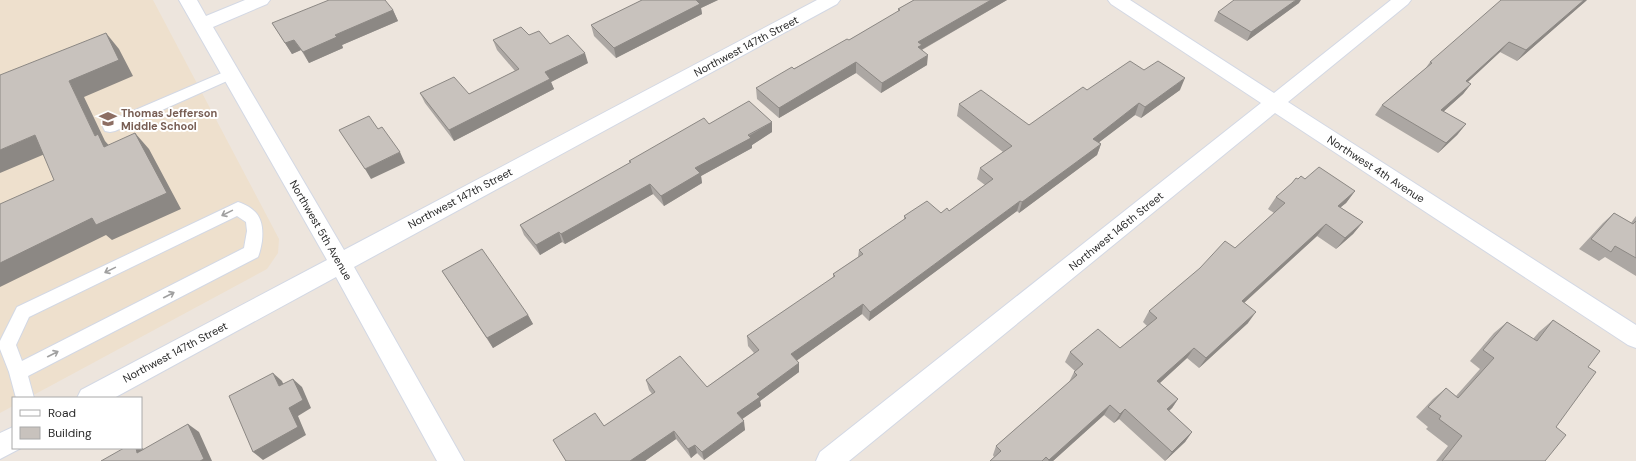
<svg xmlns="http://www.w3.org/2000/svg" width="1636" height="461" viewBox="0 0 1636 461" font-family="'DM Sans',sans-serif">
  <rect width="100%" height="100%" fill="#ede5dd"/>
  <path fill="#eee0cd" d="M0 0H153L279 239 278 253 267 269 28 398H13V406L0 413Z"/>
  <g fill="none" stroke-linecap="round" stroke-linejoin="round">
    <g stroke="#d3d8e4" stroke-width="2">
      <path id="service" d="M231 69 236 71 238 74 236 77 115 131 110 132 105 131 103 127 105 123Z
        M238 202C259 209 264 221 262 241 261 247 260 252 258 257L28 376 34 398H16L9 372 0 349V341L17 307ZM237 216 246 222 247 231 244 248 22 361 16 345 29 317Z"/>
    </g>
    <g stroke="#d3d8e4" stroke-width="2">
      <path id="minor" d="M179 0H197L206 16 245 0H270L267 4 213 27 344 250 817 0H840L837 4 354 267 464 461H437L336 277 114 398H77L81 390 327 260Z
        M1108 0H1130L1274 93 1391 0H1411L1408 4 1288 102 1636 325V348L1628 345 1275 113 849 461H816L820 452 1261 103 1111 4Z
        M13 427V448H21L0 459V433Z"/>
    </g>
    <use href="#service" fill="#fff" fill-rule="evenodd"/>
    <use href="#minor" fill="#fff" fill-rule="evenodd"/>
  </g>
  <path fill="#aca7a3" d="M642 0H718L701 8 702 14 616 58 594 36 591 25Z
    M914 0H1007L922 50 927 65 881 93 856 73 779 118 757 99 756 88 849 40 898 12V9Z
    M1587 0 1517 61 1500 52 1468 82 1471 84 1463 94 1443 112 1466 124 1457 135 1438 153 1375 115 1382 105 1425 69 1430 62Z
    M1299 3 1247 41 1214 21 1218 12Z
    M393 10 398 21 342 45 343 48 309 63 301 50 292 54 272 23Z
    M529 35 550 44 588 63 551 82 554 89 454 141 425 103 420 93 469 94 515 71 497 50 493 40Z
    M1144 70 1180 90 1141 118 1135 115 1099 142 1101 144 1097 155 1019 213 1017 211 869 321 862 314 797 360 799 372 760 401 761 406 742 419 745 430 704 460 697 453 691 458 676 439 645 461H566L553 440 604 426 652 394 649 390 646 380 707 387 754 353 748 346 747 336 833 278V274L858 257 859 250 904 220V216L941 213 949 211 985 185 977 179 980 168 1003 152 957 116 959 104 1029 125 1087 90Z
    M772 122V132L752 145V148L701 176 702 183 664 206 653 194 565 244 562 242 540 255 524 235 520 225 630 163 629 161 709 124Z
    M1298 179H1305L1355 191 1346 203 1340 207 1363 222 1353 234 1336 249 1317 236 1244 303 1248 323 1199 368 1187 358 1160 383 1178 399 1172 408 1169 411 1192 432 1185 442 1165 461 1119 419 1114 423 1104 415 1053 461H990L994 457 993 455 996 446 1069 382 1074 372 1075 371 1065 362 1070 352 1120 348 1147 326 1143 322 1149 311 1235 248 1274 213 1268 209 1276 197Z
    M1614 213 1631 223 1636 216V276L1605 257 1599 261 1579 249 1603 223Z
    M442 271 528 315 533 324 493 348 448 280Z
    M1553 320 1588 367 1556 427 1545 461H1436L1448 446 1426 429 1428 427 1416 417 1433 399 1446 388 1456 396 1480 369 1470 361 1494 333 1507 322 1533 339 1539 332Z"/>
  <path fill="#8c8884" d="M696 0H718L701 8 702 14 616 58 614 48Z
    M991 0H1007L921 50 917 58 918 42Z
    M1296 0H1301L1299 3 1247 41 1251 32Z
    M1584 0H1587L1517 61 1526 50Z
    M393 10 398 21 342 45 343 48 309 63 303 52 335 35Z
    M106 33 119 49 133 76 84 97 105 141 113 150 104 147 95 136 69 81Z
    M294 40 301 50 292 54 285 43Z
    M1509 42 1500 52 1458 91 1466 81Z
    M585 53 588 63 551 82 554 89 454 141 449 130 545 72Z
    M928 55 927 65 881 93 882 83Z
    M856 62V73L779 118V108Z
    M1185 78 1180 90 1141 118 1145 107Z
    M1471 84 1463 94 1433 121 1441 110Z
    M1139 103 1135 115 1089 150 1093 139Z
    M772 122V132L752 145V148L701 176 702 183 664 206 661 196 695 168Z
    M1466 124 1457 135 1438 153 1446 143Z
    M135 133 149 149 181 209 112 240 106 235 0 287V263Z
    M35 135 52 151 0 173V150Z
    M1101 144 1097 155 1019 213 1022 202Z
    M400 152 405 163 371 179 365 169Z
    M650 184 653 194 565 244 561 234Z
    M1355 191 1346 203 1329 217 1338 206Z
    M1020 201 1017 211 869 321 870 312Z
    M1363 222 1353 234 1336 249 1345 238Z
    M1326 224 1317 236 1234 312 1242 301Z
    M559 232 562 242 540 255 536 245Z
    M863 304 862 314 792 364 791 354Z
    M1256 312 1248 323 1199 368 1206 358Z
    M528 315 533 324 493 348 487 338Z
    M1194 348 1187 358 1151 391 1157 381Z
    M799 363V372L760 401 761 406 738 422 737 413 757 394Z
    M273 373 282 381 288 395 279 386Z
    M293 379 302 387 311 408 298 416 306 435 263 460 253 452 289 408Z
    M1178 399 1172 408 1160 419 1167 409Z
    M1110 405 1104 415 1053 461H1048L1049 460Z
    M1125 409 1119 419 1114 423 1120 414Z
    M744 421 745 430 704 460 702 452Z
    M188 424 199 432 212 461H200Z
    M674 431 676 439 645 461H630Z
    M1192 432 1185 442 1165 461 1172 452Z
    M695 445 697 453 691 458 688 449Z
    M141 447 145 450 137 453 136 448H141Z"/>
  <path fill="#c8c2bd" stroke="#8c8884" d="M329 0H385L393 10 335 35 337 37 303 52 294 40 285 43 272 23Z
    M642 0H696L700 4 614 48 591 25Z
    M914 0H991L918 42 922 45 918 47 928 55 882 83 856 62 779 108 756 88 792 67 794 69 847 39 849 40 900 10 898 9Z
    M1234 0H1296L1251 32 1218 12Z
    M1501 0H1584L1526 50 1509 42 1466 81 1471 84 1441 110 1466 124 1446 143 1382 105 1432 63 1430 62Z
    M521 27 529 35 539 31 550 44 568 35 585 53 545 72 550 79 449 130 420 93 454 77 469 94 519 69 493 40Z
    M106 33 119 60 69 81 95 136 98 134 104 147 135 133 167 193 96 225 92 218 0 263V204L54 180 35 135 0 150V75Z
    M1130 61 1144 70 1158 61 1185 78 1145 107 1139 103 1093 139 1101 144 1022 202 1020 201 870 312 863 304 791 354 799 363 757 394 760 397 737 413 744 421 702 452 695 445 688 449 674 431 630 461H566L553 440 595 413 604 426 655 392 646 380 680 356 707 387 759 350 747 336 835 276 833 274 863 254 859 250 906 218 904 216 927 201 941 213 947 208 949 211 993 179 980 168 1012 146 959 104 981 90 1029 125 1083 87 1087 90Z
    M749 101 772 122 748 135 751 138 695 168 700 173 661 196 650 184 561 234 559 232 536 245 520 225 631 162 629 161 704 118 709 124Z
    M369 116 378 129 382 127 400 152 365 169 339 130Z
    M1319 167 1355 191 1338 206 1363 222 1345 238 1326 224 1242 301 1256 312 1206 358 1194 348 1157 381 1178 399 1167 409 1192 432 1172 452 1125 409 1120 414 1110 405 1049 460 1046 457 1042 461H990L1001 451 996 446 1077 375 1074 372 1083 364 1070 352 1098 329 1120 348 1157 318 1149 311 1200 268 1225 241 1235 248 1285 203 1276 197 1292 183 1296 178 1298 179 1301 176 1305 179Z
    M1614 213 1633 224 1636 221V258L1615 246 1611 252 1591 239Z
    M482 249 528 315 487 338 442 271Z
    M1553 320 1600 351 1588 367 1596 372 1556 427 1566 435 1545 461H1442L1462 436 1439 419 1441 416 1428 407 1446 388 1458 398 1494 358 1483 350 1507 322 1537 341Z
    M273 373 279 386 293 379 303 400 289 408 298 427 253 452 229 396Z
    M188 424 204 459 200 461H101L124 448H136L137 453Z"/>
  <defs><path id="oneway-shaft" d="M-6 0H5M1.5-3L5.5 0L1.5 3" fill="none" stroke-width="1.6" stroke-linecap="round" stroke-linejoin="round"/></defs>
  <g stroke="#a0a0a0">
    <use href="#oneway-shaft" transform="translate(227 213) rotate(154)"/>
    <use href="#oneway-shaft" transform="translate(110 270) rotate(154)"/>
    <use href="#oneway-shaft" transform="translate(169 295) rotate(-27)"/>
    <use href="#oneway-shaft" transform="translate(53 354) rotate(-27)"/>
  </g>
  <defs>
    <g id="school-bare" transform="scale(1.38)"><path d="M0-5L7-2L0 1L-7-2ZM-4 1L0 2.5L4 1V4Q0 6-4 4Z" fill="#8d6e63" stroke="#fff" stroke-width="2.5" paint-order="stroke"/></g>
  </defs>
  <g fill-rule="evenodd">
    <use href="#school-bare" x="108" y="119"/>
  </g>
  <g text-anchor="middle" stroke-width="4" stroke-linejoin="round" paint-order="stroke">
    <g font-size="11" fill="#2b2b2b" stroke="#fff">
      <text transform="translate(746 46) rotate(-28)" y="4">Northwest 147th Street</text>
      <text transform="translate(1376 169) rotate(33)" y="4">Northwest 4th Avenue</text>
      <text transform="translate(460 198) rotate(-28)" y="4">Northwest 147th Street</text>
      <text transform="translate(321 230) rotate(60)" y="4">Northwest 5th Avenue</text>
      <text transform="translate(1116 231) rotate(-39)" y="4">Northwest 146th Street</text>
      <text transform="translate(175 352) rotate(-28)" y="4">Northwest 147th Street</text>
    </g>
    <g font-size="11" font-weight="bold" fill="#785e54" stroke="#fff" text-anchor="start">
      <text x="121" y="117">Thomas Jefferson<tspan x="121" dy="13">Middle School</tspan></text>
    </g>
  </g>
  <rect x="12" y="397" width="130" height="52" fill="#ffffff" stroke="#aaaaaa"/>
  <rect x="20" y="410" width="20" height="6" fill="#ffffff" stroke="#aaaaaa"/>
  <text x="48" y="417" font-size="12" fill="#2b2b2b">Road</text>
  <rect x="20" y="427" width="20" height="12" fill="#c8c2bd" stroke="#aaaaaa"/>
  <text x="48" y="437" font-size="12" fill="#2b2b2b">Building</text>
</svg>
